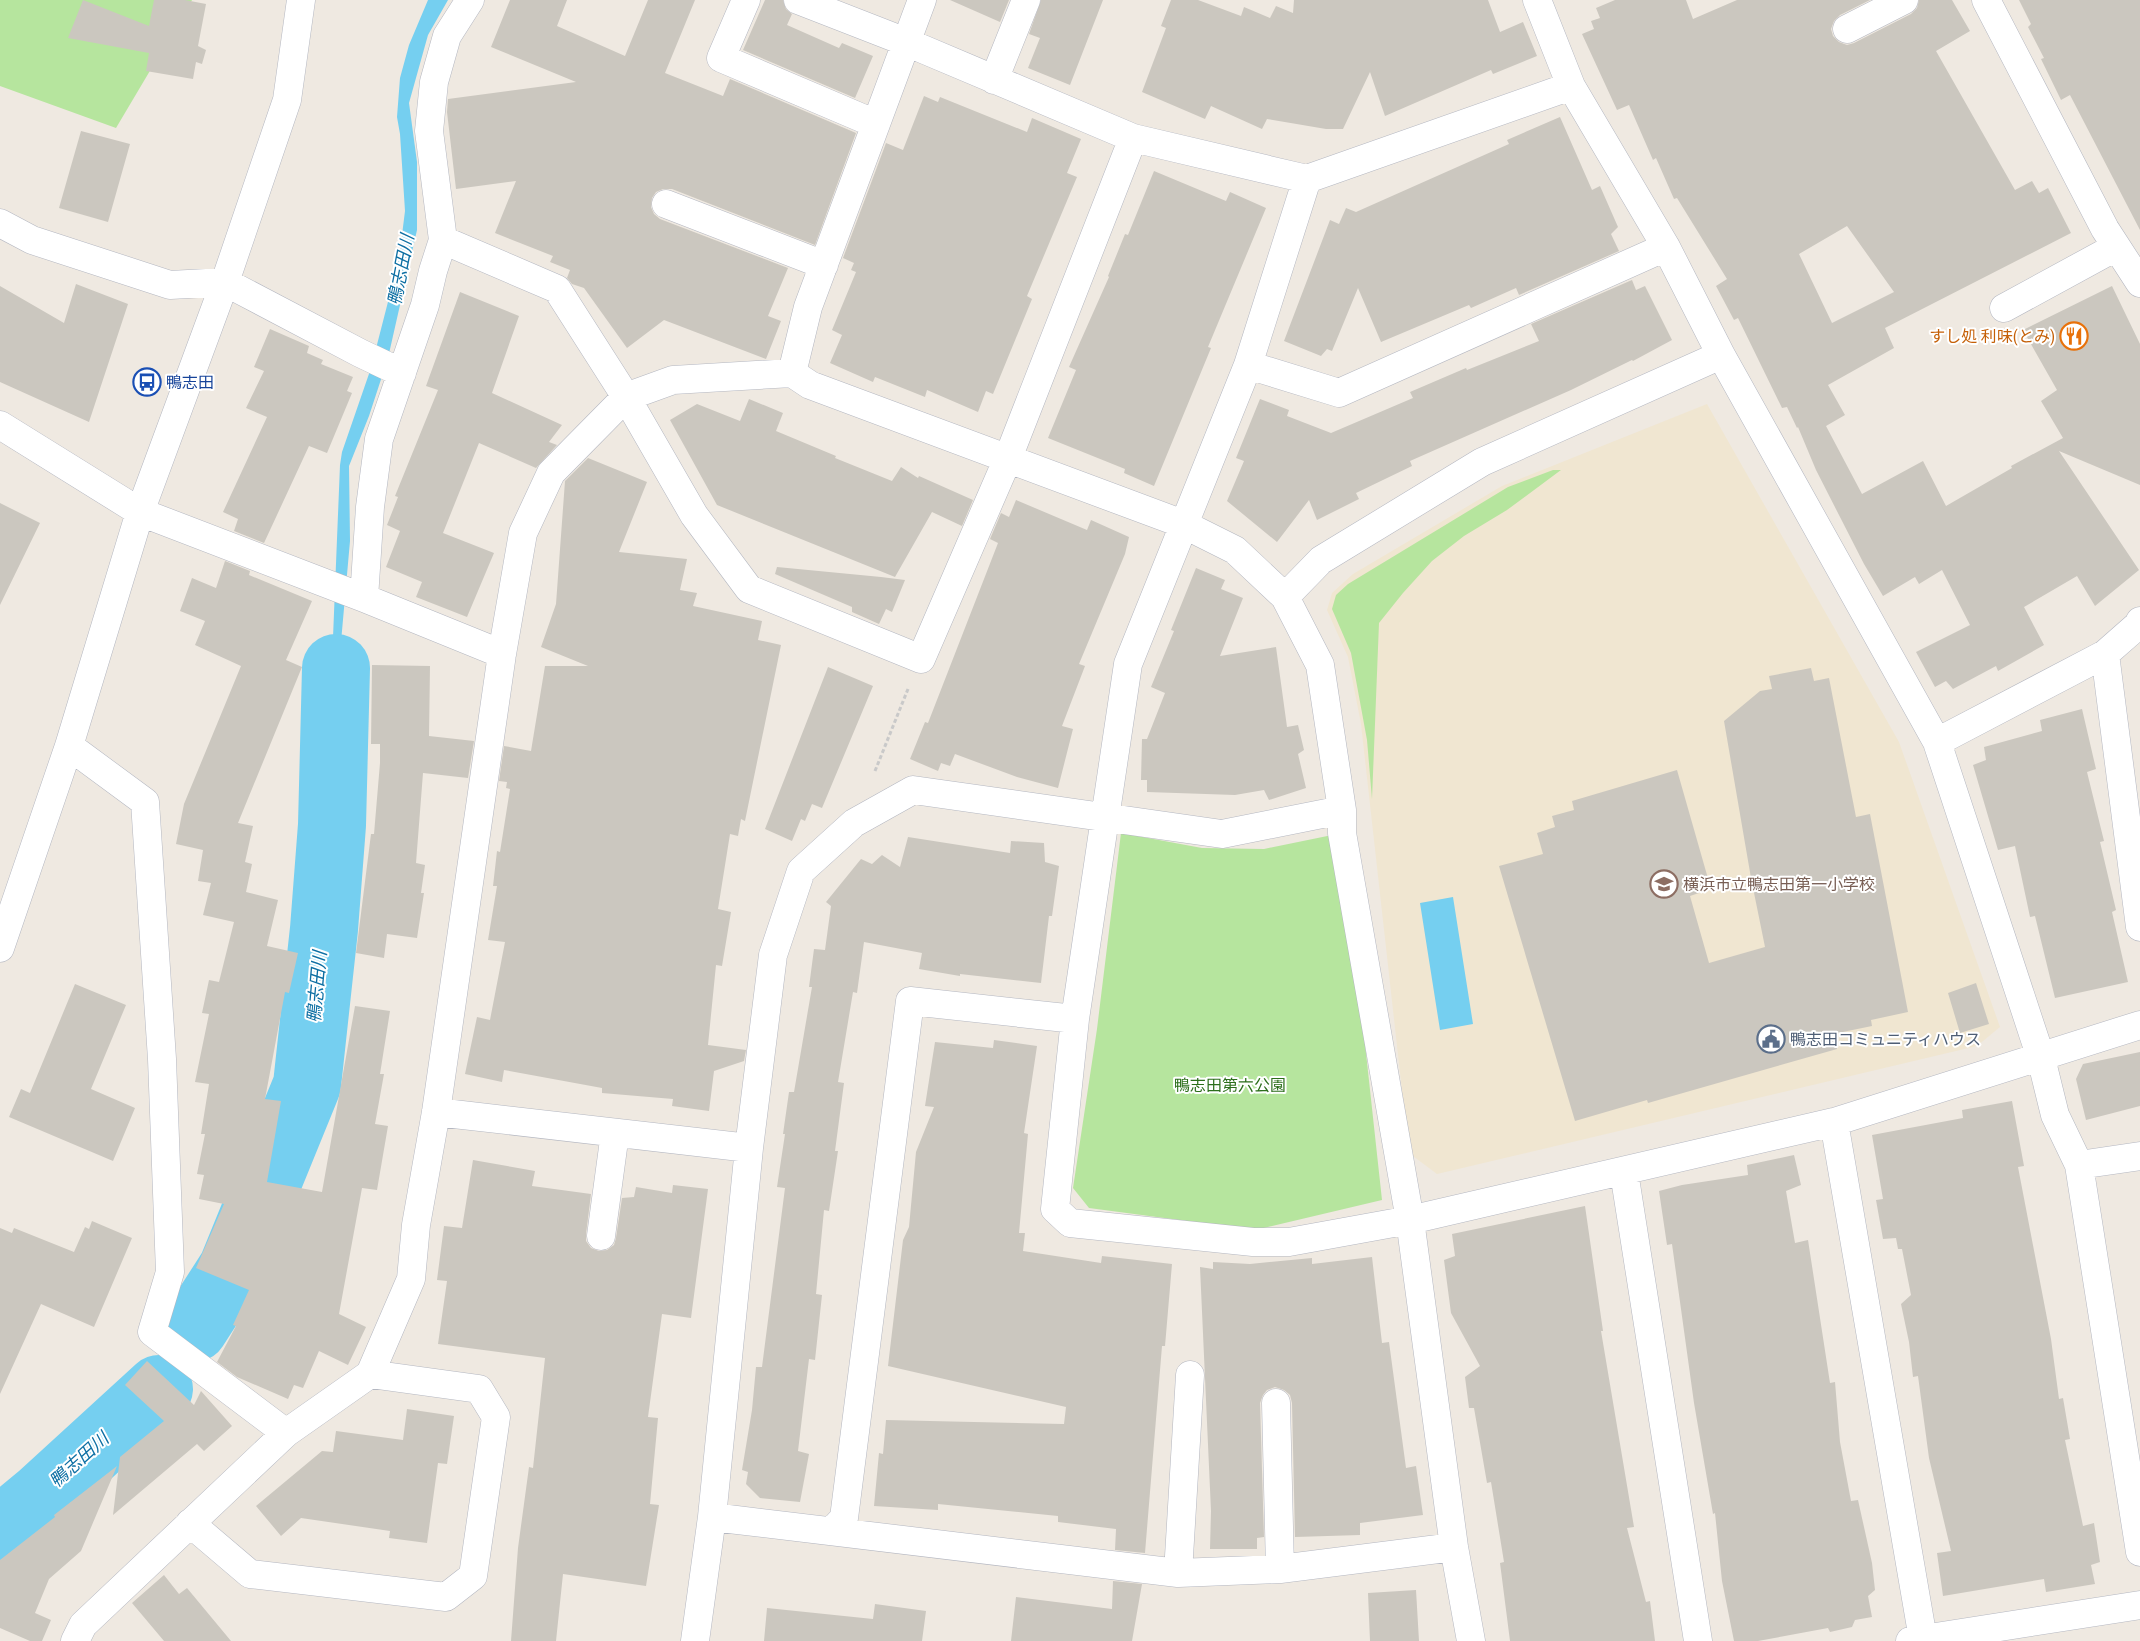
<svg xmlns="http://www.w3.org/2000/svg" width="2140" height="1641" viewBox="0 0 2140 1641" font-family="'Roboto Condensed','Noto Sans JP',sans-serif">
  <rect width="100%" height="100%" fill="#efe9e1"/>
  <path fill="#f0e6d1" d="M1707 404 1899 742 2000 1027 1977 1046 1437 1174 1409 1153 1361 724 1348 657 1327 610 1332 593 1353 574 1502 486Z"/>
  <path fill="#b6e59e" d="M0 0H192L116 128 0 86Z
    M1553 470H1561L1507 510 1464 536 1432 561 1403 593 1379 623 1372 799 1367 740 1351 653 1332 609 1336 595 1348 584 1508 487Z
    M1121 833 1202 848 1264 849 1342 833 1382 1200 1255 1230 1089 1208 1073 1188 1097 1029Z"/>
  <path fill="#75cff0" d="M428 0H448L428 35 409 103 417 162V230L388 358 369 416 349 466 350 541 337 687 338 761H328L340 465 342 452 371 368 399 259 405 211 400 134 397 117 400 78 409 45Z
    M1453 897 1473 1024 1440 1030 1420 903Z"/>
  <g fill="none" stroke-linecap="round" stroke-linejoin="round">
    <path stroke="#75cff0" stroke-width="68" d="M194 1328 232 1269 307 1085 324 929 332 825 336 668
      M0 1531 42 1496 159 1389"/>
  </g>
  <path fill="#cbc7bf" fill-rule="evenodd" d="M83 0 149 26 154 0H185L206 4 198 46 206 50 202 64 196 62 193 79 146 71 149 53 68 38Z
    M510 0H567L557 26 625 56 648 0H695L665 73 723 96 730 79 856 133 815 245 672 189H663L656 192 652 198 651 207 654 214 660 219 788 268 768 316 781 321 766 359 664 320 627 348 584 288 572 284 567 278 570 270 550 262 553 256 495 233 516 181 456 189 447 112 448 99 576 82 491 47Z
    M765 0H783L786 9 792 14 787 25 839 48 842 43 873 56 855 98 743 50Z
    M950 0H1009L1000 22Z
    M1041 0H1103L1070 85 1028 68 1040 38 1029 34Z
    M1171 0H1198L1241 16 1244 7 1270 18 1276 6 1293 13 1294 0H1488L1500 32 1523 22 1537 56 1493 74 1491 70 1385 116 1370 72 1343 129H1326L1267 119 1262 129 1211 106 1205 119 1142 92 1166 28 1161 26Z
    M1615 0H1686L1693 19 1737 0H1870L1840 15 1834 21 1831 29 1833 36 1839 42 1847 45 1854 43 1911 14 1917 8 1919 0H1952L1970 31 1936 51 2015 190 2032 181 2039 193 2048 188 2071 233 1885 328 1894 348 1828 385 1845 415 1826 426 1862 494 1923 461 1946 506 2012 468 2011 466 2063 438 2041 401 2057 390 2023 330 2112 286 2140 344V485L2059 451 2139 570 2095 606 2077 576 2024 607 2044 645 1998 671 1996 666 1953 689 1946 681 1935 687 1916 652 1970 625 1942 570 1919 584 1915 577 1883 596 1864 564 1816 470 1798 427 1797 428 1787 407 1782 408 1738 318 1734 320 1716 286 1727 279 1677 198 1674 199 1656 158 1653 160 1629 105 1617 110 1582 34 1594 29 1591 21 1600 18 1596 8ZM1847 226 1894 292 1832 323 1799 254Z
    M2019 0H2140V230L2070 95 2061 100 2041 59 2044 58 2028 27 2031 24Z
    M924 96 938 102 940 97 1027 132 1032 118 1081 139 1067 173 1077 177 1027 296 1032 299 993 394 986 391 978 412 927 390 925 397 875 377 873 382 830 363 842 335 832 330 856 272 851 270 854 263 843 258 886 143 903 150Z
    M1560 117 1592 190 1600 186 1618 227 1611 234 1619 251 1519 295 1516 288 1471 308 1469 305 1381 342 1358 288 1332 351 1327 349 1321 356 1284 341 1330 220 1339 224 1346 208 1356 212 1509 144 1507 140Z
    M81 131 130 144 108 222 59 208Z
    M1154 171 1226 201 1230 192 1266 208 1208 347 1211 348 1154 486 1124 473 1125 469 1048 438 1076 370 1069 367 1109 277 1108 276 1125 234 1128 235Z
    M1632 280 1636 290 1645 286 1672 340 1633 361 1632 360 1571 390 1410 461 1412 466 1356 493 1359 499 1317 520 1309 500 1277 542 1227 501 1244 461 1236 458 1260 399 1289 410 1287 416 1331 433 1413 398 1410 392 1466 368 1467 370 1539 341 1531 324Z
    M76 284 128 304 89 422 0 382V286L64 323Z
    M460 292 519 316 492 393 562 425 549 442 557 445 536 468 479 443 443 533 494 553 467 617 416 597 422 582 386 567 400 531 387 525 398 497 395 496 438 390 426 386Z
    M270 329 309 346 307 353 323 360 321 364 353 377 347 391 352 393 327 453 309 446 264 543 234 531 238 519 223 512 267 417 246 408 264 371 254 367Z
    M749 399 783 413 776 431 836 456 835 458 892 481 901 467 918 478 919 476 973 500 962 526 932 512 895 577 717 505 670 420 697 404 740 421Z
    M588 458 647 482 619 552 687 559 680 590 697 593 693 606 762 621 758 640 781 645 745 821 741 819 738 836 730 834 718 909 731 912 722 966 716 965 708 1045 746 1050 744 1061 714 1071 709 1111 672 1106 673 1099 602 1093V1088L504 1070 502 1082 465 1074 477 1017 490 1020 505 942 488 940 497 886H493L497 851 500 852 510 789 506 788 507 782 499 781 504 746 531 751 545 666H588L541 647 556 604 565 481Z
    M1016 500 1087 530 1091 520 1129 537 1125 554 1079 664 1085 666 1062 726 1073 729 1058 788 1017 777 955 754 950 766 941 763 938 771 910 759 925 722 928 723 998 543 990 539 1001 513 1009 517Z
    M0 503 40 523 0 605Z
    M225 561 250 571 249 575 312 601 286 660 302 667 238 823 253 826 245 862 252 864 246 892 278 900 267 946 298 953 289 993 285 992 265 1099 281 1101 267 1182 322 1192 355 1006 390 1011 380 1074H384L375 1124 388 1126 377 1190 362 1188 339 1314 366 1327 348 1365 319 1351 303 1388 294 1385 288 1399 237 1377 217 1362 236 1326 233 1325 249 1290 196 1268 224 1204 199 1199 204 1175 197 1174 205 1134H201L209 1084 195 1082 209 1014 202 1013 209 980 219 982 234 922 203 915 211 883 198 881 203 850 176 844 184 804 241 666 195 645 205 621 180 611 192 578 216 588Z
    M777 567 881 577 905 580 892 612 886 609 879 624 852 612V607L775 574Z
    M1196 568 1225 580 1221 589 1243 598 1220 656 1276 647 1287 727 1298 725 1304 750 1298 754 1306 788 1269 800 1264 790 1235 795 1147 792V780H1141L1142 739H1147L1165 693 1151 687 1174 631 1171 630Z
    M372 665 430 666 429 736 474 741 468 778 423 773 416 863 425 865 421 893H424L417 938 387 934 384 958 356 953 371 834H374L380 763V744H371Z
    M828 667 873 686 822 808 812 804 805 821 801 819 792 841 765 829Z
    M1811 668 1814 681 1829 678 1856 817 1870 814 1908 1012 1871 1020 1872 1026 1833 1034 1837 1049 1648 1103 1647 1100 1575 1121 1499 866 1543 854 1537 833 1555 827 1552 816 1574 810 1572 801 1677 770 1711 889 1690 896 1709 963 1765 947 1751 878 1724 721 1760 691 1772 689 1769 676Z
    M2082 709 2096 769 2087 772 2104 841 2100 842 2116 910 2112 912 2128 982 2055 998 2035 916 2030 917 2015 846 1998 850 1973 765 1986 760 1984 747 2042 731 2040 720Z
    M908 837 1010 853 1011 841 1044 843 1045 862 1059 866 1052 916H1049L1041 983 960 974V976L919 969 922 953 864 942 857 993 853 992 838 1082 844 1083 835 1151H838L829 1211 824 1210 816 1294 822 1295 815 1360 809 1359 798 1451 809 1454 800 1502 760 1498 746 1484 748 1472 742 1470 752 1410 756 1367H762L785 1188 777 1187 785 1134H783L789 1092H794L812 987H809L814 949 825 950 831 906 826 902 861 859 872 864 882 855 900 867Z
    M1976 983 1989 1024 1960 1033 1948 993Z
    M75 984 126 1005 91 1089 135 1108 113 1161 9 1117 21 1089 30 1093Z
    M994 1040 1037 1046 1024 1133 1028 1134 1019 1233H1025L1023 1251 1101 1263 1102 1256 1172 1264 1165 1346H1162L1145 1553 1115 1550 1116 1529 1058 1522V1516L938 1504V1510L874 1506 879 1453 883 1454 886 1420 1064 1424 1066 1407 888 1366 903 1240 909 1227 916 1152 934 1107 925 1106 935 1042 993 1048Z
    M2140 1052V1106L2086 1120 2076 1079 2083 1064Z
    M2012 1101 2024 1166 2018 1167 2051 1339 2059 1399 2063 1398 2070 1439 2065 1440 2083 1526 2094 1523 2100 1562 2091 1565 2095 1584 2046 1592 2044 1579 1943 1596 1937 1553 1951 1551 1929 1458 1918 1376 1913 1377 1909 1342 1901 1304 1911 1295 1902 1249H1898L1896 1238 1883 1239 1876 1200 1883 1199 1872 1135 1963 1118 1962 1110Z
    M1794 1155 1801 1185 1786 1191 1795 1243 1808 1240 1830 1383 1835 1382 1840 1442 1851 1501 1858 1500 1872 1563 1875 1590 1868 1596 1872 1617 1855 1620 1852 1627 1830 1632 1828 1628 1758 1641H1734L1722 1581 1715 1513 1713 1514 1694 1403 1672 1244 1667 1245 1659 1191 1682 1185 1748 1175 1747 1165Z
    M473 1160 535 1171 532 1186 591 1194 586 1234V1241L591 1248 599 1251 607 1250 614 1245 616 1238 622 1198 634 1197 636 1187 672 1193 673 1185 708 1189 691 1318 662 1314 648 1417 658 1418 650 1504 659 1505 646 1586 563 1574 556 1641H511L518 1548 529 1467 533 1468 545 1358 438 1344 447 1281 437 1280 444 1226 462 1228Z
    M1585 1206 1603 1331H1601L1634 1527 1627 1528 1646 1602 1650 1601 1655 1641H1510L1500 1563 1504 1562 1491 1482 1487 1483 1474 1408H1469L1465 1377 1480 1366 1451 1313 1444 1260 1455 1256 1452 1234Z
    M92 1221 132 1238 94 1327 41 1304 0 1394V1228L12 1233 14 1228 74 1252 85 1227 89 1229Z
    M1372 1257 1382 1343 1389 1342 1406 1468 1416 1466 1423 1515 1360 1523V1535L1295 1537 1292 1403 1290 1395 1284 1390 1275 1387 1267 1390 1263 1395 1260 1403 1264 1537 1257 1538V1549H1210L1211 1511 1200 1267 1213 1269V1262L1250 1264 1312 1258V1264Z
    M147 1361 194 1405 201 1391 232 1426 204 1451 197 1444 113 1515 120 1457 164 1421 125 1385Z
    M407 1409 454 1416 447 1464 438 1463 427 1543 389 1538 390 1531 301 1518 281 1536 256 1506 322 1451 333 1452 336 1431 403 1440Z
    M117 1466 81 1551 49 1579 35 1613 51 1620 42 1641H30L0 1628V1560L55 1517 54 1515Z
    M164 1575 179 1594 187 1588 231 1641H164L132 1603Z
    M1113 1581 1142 1584 1132 1641H1011L1016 1597 1112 1609Z
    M1416 1590 1419 1641H1370L1368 1593Z
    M875 1604 926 1611 922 1641H764L767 1608 873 1619Z"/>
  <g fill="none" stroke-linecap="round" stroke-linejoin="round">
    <g stroke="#b4b7c1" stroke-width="29">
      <path id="minor" d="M746 0 721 58 876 124
        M798 0 906 42 1133 138 1307 179 1571 86
        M1537 0 1571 86 1666 247 1721 355 1937 742 2041 1058 2055 1115 2079 1165 2140 1552
        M1986 0 2105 229 2140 283
        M1847 29 1904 0
        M994 80 1026 0
        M1307 179 1248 365 1128 664 1075 1019 1055 1209 1070 1223 1253 1242H1289L1410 1220 1834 1122 2140 1025
        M666 204 824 265
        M0 223 32 240 170 285 225 282 360 353 402 373
        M443 240 557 289 626 397 694 515 749 589 921 659 1008 458 1133 138
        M2004 308 2116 247
        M1248 365 1339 393 1666 247
        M792 373 808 307 922 0
        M0 425 140 512 364 598 502 654
        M1285 597 1321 560 1482 462 1721 355
        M364 598 370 507 379 439 425 305 433 271 443 240 429 131 434 82 447 36 470 0
        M2105 654 2140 927
        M1937 742 2105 654 2138 625 2140 621
        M69 746 145 802 162 1059 170 1272 152 1332 286 1433
        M0 948 69 746 140 512 225 282 287 100 301 0
        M436 1112 749 1148
        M1834 1122 1923 1639
        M2079 1165 2140 1156
        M1624 1172 1698 1641
        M601 1236 615 1133
        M1276 1403 1280 1569
        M712 1517 1178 1573 1280 1569 1454 1547
        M190 1523 250 1574 446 1597 473 1576 496 1417 479 1389 370 1374
        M832 1531 844 1518 910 1001 1075 1019
        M1178 1573 1190 1375
        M75 1641 83 1625 286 1433 370 1374 411 1279 416 1225 436 1112 502 654 523 533 551 473 626 397 673 380 792 373 810 385 1183 524 1235 550 1285 597 1320 665 1342 810V833L1410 1220 1454 1547 1471 1641
        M695 1641 712 1517 749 1148 773 955 801 871 854 823 913 790 1222 834 1342 810
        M1910 1641 2140 1605"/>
    </g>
    <path stroke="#c9c9c9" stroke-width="3" stroke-dasharray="4 2.5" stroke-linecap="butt" d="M875 771 908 689"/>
    <use href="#minor" stroke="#fff" stroke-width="28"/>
  </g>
  <defs>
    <g id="restaurant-ring" transform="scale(1.4375)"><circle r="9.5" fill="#fff" stroke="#e8710a" stroke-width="1.5"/><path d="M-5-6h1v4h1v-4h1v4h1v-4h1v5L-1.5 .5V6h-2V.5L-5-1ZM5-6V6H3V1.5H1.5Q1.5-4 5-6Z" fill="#e8710a"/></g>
    <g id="bus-ring" transform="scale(1.4375)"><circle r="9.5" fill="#fff" stroke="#1a4fb4" stroke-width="1.5"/><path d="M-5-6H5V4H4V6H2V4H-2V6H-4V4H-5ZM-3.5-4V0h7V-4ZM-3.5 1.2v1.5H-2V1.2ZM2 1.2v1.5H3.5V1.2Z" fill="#1a4fb4"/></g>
    <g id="school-ring" transform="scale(1.4375)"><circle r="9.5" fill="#fff" stroke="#8d6e63" stroke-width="1.5"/><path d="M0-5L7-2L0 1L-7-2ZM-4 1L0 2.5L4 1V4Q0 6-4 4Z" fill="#8d6e63"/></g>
    <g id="civic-ring" transform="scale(1.4375)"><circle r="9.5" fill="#fff" stroke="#5c6f8a" stroke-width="1.5"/><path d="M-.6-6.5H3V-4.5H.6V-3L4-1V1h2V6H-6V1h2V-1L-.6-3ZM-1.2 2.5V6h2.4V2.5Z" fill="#5c6f8a"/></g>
  </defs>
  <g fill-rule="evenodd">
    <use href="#restaurant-ring" x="2074" y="336"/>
    <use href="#bus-ring" x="147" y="382"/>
    <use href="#school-ring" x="1664" y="884"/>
    <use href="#civic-ring" x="1771" y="1039"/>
  </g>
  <g text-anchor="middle" stroke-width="4" stroke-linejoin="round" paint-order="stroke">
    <g font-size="16" fill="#c56008" stroke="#fff" text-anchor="end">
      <text x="2055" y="342">すし処 利味(とみ)</text>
    </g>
    <g font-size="16" fill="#164399" stroke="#fff" text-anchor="start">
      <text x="166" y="388">鴨志田</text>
    </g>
    <g font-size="16" fill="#785e54" stroke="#fff" text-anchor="start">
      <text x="1683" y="890">横浜市立鴨志田第一小学校</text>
    </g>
    <g font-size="16" fill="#4e5e75" stroke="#fff" text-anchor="start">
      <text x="1790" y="1045">鴨志田コミュニティハウス</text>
    </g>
    <g font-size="16" fill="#2c6e1b" stroke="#fff">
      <text x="1230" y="1091">鴨志田第六公園</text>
    </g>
    <g font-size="18" font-style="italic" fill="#0d6fa3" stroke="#fff">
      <text transform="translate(401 270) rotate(-79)" y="6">鴨志田川</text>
      <text transform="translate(317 987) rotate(-85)" y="6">鴨志田川</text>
      <text transform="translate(79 1460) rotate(-42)" y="6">鴨志田川</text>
    </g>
  </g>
</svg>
